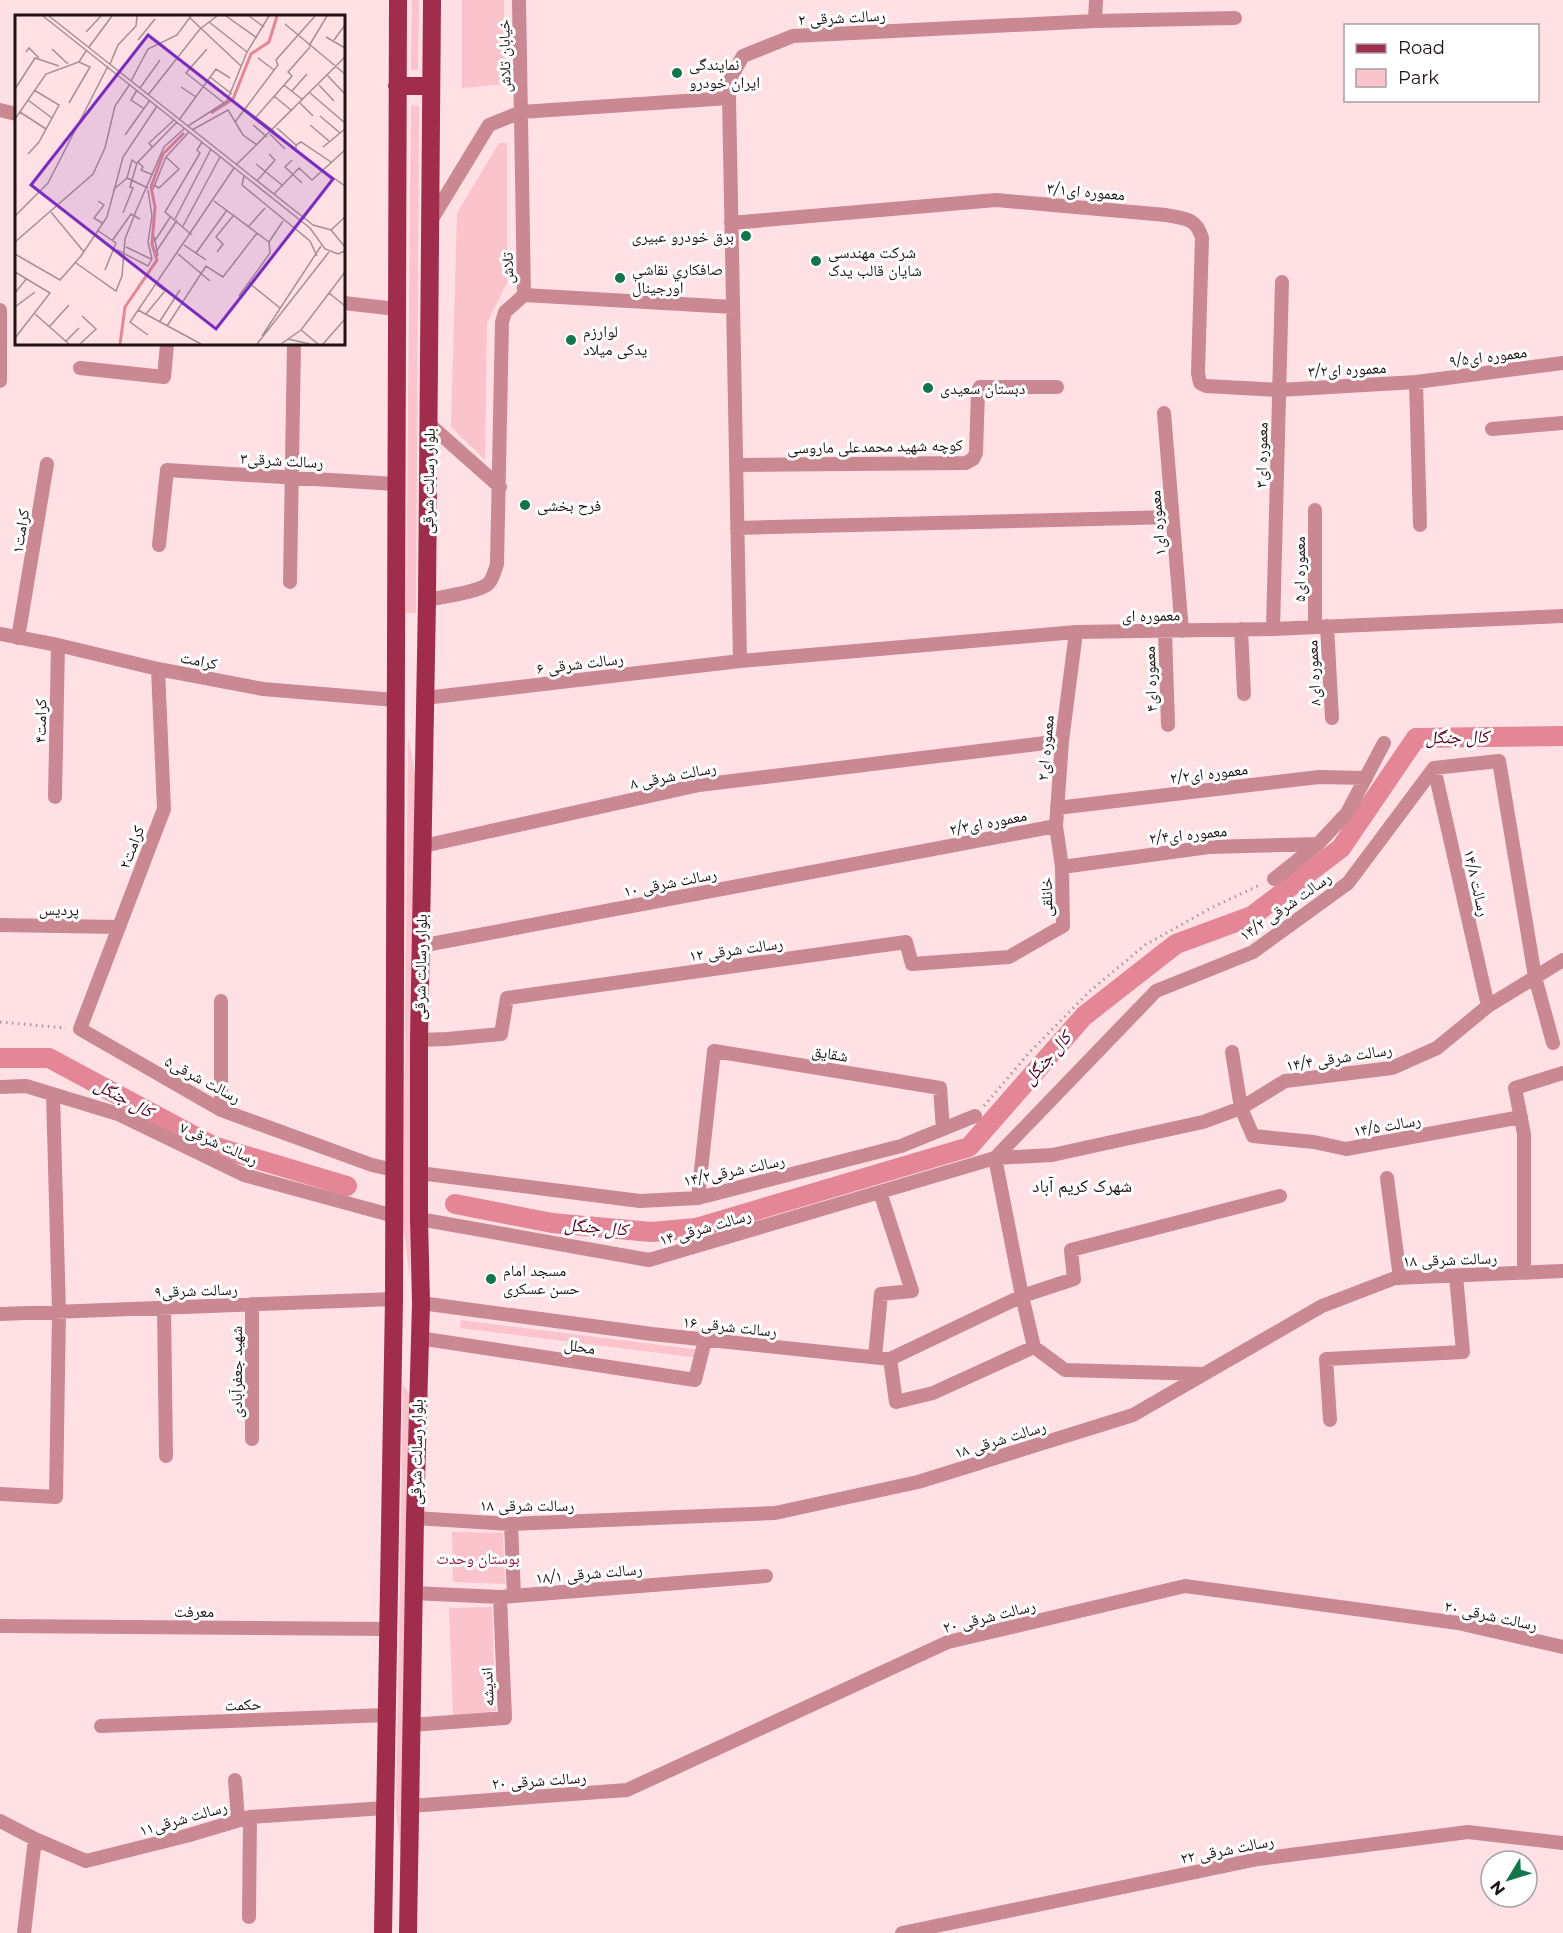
<svg xmlns="http://www.w3.org/2000/svg" width="1563" height="1933" viewBox="0 0 1563 1933" font-family="Montserrat,'Noto Naskh Arabic',sans-serif">
  <rect width="100%" height="100%" fill="#ffe1e5"/>
  <path fill="#fbc3cb" d="M412 0H419L418 70H411Z
    M462 0H504L505 84 462 88Z
    M411 105 419 106 416 613H406Z
    M499 143H507V283L487 323 485 460 451 427 457 213Z
    M408 737 415 772 410 1279 403 1224Z
    M461 1320 700 1350 699 1358 460 1328Z
    M403 1385 412 1397 403 1874 396 1811Z
    M452 1532 503 1533 505 1584 453 1582Z
    M492 1607 496 1711 453 1715 449 1608Z"/>
  <g fill="none" stroke-linecap="round" stroke-linejoin="round">
    <path stroke="#e58696" stroke-width="20" d="M0 1058H49L213 1146 347 1186
      M455 1204 552 1223 651 1232 696 1228 969 1147 1084 1016 1176 944 1252 916 1341 848 1416 738 1563 736"/>
    <path stroke="#ae979a" stroke-width="3" stroke-dasharray="1.5 4.5" stroke-linecap="butt" d="M0 1022 66 1028
      M984 1106 1028 1054 1090 991 1145 945 1211 908 1262 884"/>
    <path stroke="#c98892" stroke-width="14" d="M1095 21 1096 0
      M729 98 740 661
      M0 110 16 114
      M430 222 489 125 521 112 729 98 731 77 743 56 793 36 1095 21 1235 18
      M731 223 996 200 1166 215C1184 219 1196 217 1202 238L1198 373 1200 383 1206 386 1279 390 1416 382 1563 363
      M524 295 733 307
      M344 303 396 309
      M0 310V381
      M80 368 164 377 167 344
      M1416 382 1420 525
      M1164 413 1182 631
      M429 424 500 487
      M1492 429 1563 423
      M736 465 966 463 973 459 976 453 978 391 980 387H1057
      M737 528 1172 517
      M159 545 167 470 395 484
      M290 582 294 344
      M427 600C441 597 481 592 489 583 493 578 495 570 497 564L502 322 505 312 524 295 519 0
      M1327 626 1332 718
      M1315 627V510
      M1241 629 1244 694
      M1273 629 1282 282
      M1165 631 1168 725
      M0 634 58 645 158 669 263 689 395 700
      M18 638 47 464
      M158 669 164 809 80 1029 221 1110 372 1165 394 1170
      M425 698 740 661 1076 632 1273 629 1563 616
      M1434 768 1488 1006
      M55 797 58 645
      M1057 808 1319 777 1366 778
      M423 846 699 785 1062 741
      M1062 867 1209 847 1318 844
      M1274 879 1318 844 1347 813 1384 743
      M0 925 118 927
      M420 946 1056 826
      M419 1040 447 1039 501 1034 507 998 906 942 912 964 1009 957 1063 926 1062 867 1056 826 1062 741 1076 632
      M1232 1052 1241 1108 1253 1136 1314 1142 1346 1149 1521 1117
      M0 1087 26 1086 118 1114 244 1175 394 1216
      M221 1110V1001
      M995 1158 1156 991 1253 952 1348 883 1434 768 1499 761 1535 977 1553 1043
      M419 1173 640 1201 698 1198 901 1146 975 1116
      M1387 1178 1400 1278
      M698 1198 714 1051 940 1088 943 1129
      M419 1219 649 1260 995 1158 1052 1155 1203 1122 1241 1108 1285 1081 1392 1068 1437 1048 1488 1006 1563 960
      M1524 1273V1134L1515 1088 1563 1073
      M421 1303 652 1334 890 1359 1022 1296 1074 1279 1071 1250 1280 1196
      M164 1308 166 1456
      M0 1314 394 1299
      M419 1338 695 1380 705 1340
      M1034 1347 1065 1370 1204 1374
      M875 1357 881 1294 912 1291 880 1192
      M890 1359 896 1402 933 1393 1034 1347 1022 1296 995 1158
      M1330 1420 1326 1359 1463 1352 1456 1276
      M252 1439V1304
      M0 1494 56 1497 59 1312 53 1094
      M415 1518 511 1524 775 1513 918 1482 1133 1415 1322 1306 1395 1278 1563 1271
      M511 1524 514 1596
      M413 1593 500 1597 766 1576
      M0 1626 388 1629
      M411 1725 505 1718 500 1597
      M101 1726 387 1715
      M235 1780 238 1819
      M410 1806 627 1790 948 1642 1185 1586 1458 1623 1563 1647
      M0 1821 35 1839 86 1861 186 1836 250 1817 385 1808
      M249 1917 250 1817
      M24 1933 35 1839
      M902 1933 1258 1859 1468 1832 1563 1843"/>
    <path stroke="#a02d4b" stroke-width="18" d="M397 86H431
      M383 1933 394 1299 398 0
      M408 1933 415 1518 421 1303 419 1219V1040L427 600 432 0"/>
  </g>
  <g fill="#13754c" stroke="#fff" stroke-width="2">
    <circle cx="677" cy="73" r="6"/>
    <circle cx="746" cy="236" r="6"/>
    <circle cx="816" cy="261" r="6"/>
    <circle cx="620" cy="278" r="6"/>
    <circle cx="571" cy="340" r="6"/>
    <circle cx="928" cy="388" r="6"/>
    <circle cx="525" cy="505" r="6"/>
    <circle cx="491" cy="1279" r="6"/>
  </g>
  <g text-anchor="middle" stroke-width="6" stroke-linejoin="round" paint-order="stroke">
    <g font-size="16" fill="#1f1314" stroke="#fff">
      <text transform="translate(842 17) rotate(-3)" y="6">رسالت شرقی ۲</text>
      <text transform="translate(504 56) rotate(-91)" y="6">خیابان تلاش</text>
      <text transform="translate(1086 191) rotate(5)" y="6">معموره ای۳/۱</text>
      <text transform="translate(507 268) rotate(-91)" y="6">تلاش</text>
      <text transform="translate(1488 356) rotate(-7)" y="6">معموره ای۹/۵</text>
      <text transform="translate(1347 369) rotate(-3)" y="6">معموره ای۳/۲</text>
      <text transform="translate(875 446) rotate(-1)" y="6">کوچه شهید محمدعلی ماروسی</text>
      <text transform="translate(1261 455) rotate(-89)" y="6">معموره ای۳</text>
      <text transform="translate(282 460) rotate(3)" y="6">رسالت شرقی۳</text>
      <text transform="translate(428 481) rotate(-89)" y="6">بلوار رسالت شرقی</text>
      <text transform="translate(1157 523) rotate(-95)" y="6">معموره ای۱</text>
      <text transform="translate(20 531) rotate(-81)" y="6">کرامت۱</text>
      <text transform="translate(1299 569) rotate(-90)" y="6">معموره ای۵</text>
      <text transform="translate(1151 615) rotate(-1)" y="6">معموره ای</text>
      <text transform="translate(199 660) rotate(11)" y="6">کرامت</text>
      <text transform="translate(580 663) rotate(-7)" y="6">رسالت شرقی ۶</text>
      <text transform="translate(1313 673) rotate(-93)" y="6">معموره ای۸</text>
      <text transform="translate(1150 679) rotate(-92)" y="6">معموره ای۴</text>
      <text transform="translate(40 721) rotate(-89)" y="6">کرامت۴</text>
      <text transform="translate(1045 748) rotate(-85)" y="6">معموره ای۲</text>
      <text transform="translate(1209 773) rotate(-7)" y="6">معموره ای۲/۲</text>
      <text transform="translate(673 775) rotate(-11)" y="6">رسالت شرقی ۸</text>
      <text transform="translate(988 822) rotate(-11)" y="6">معموره ای۲/۳</text>
      <text transform="translate(1188 834) rotate(-6)" y="6">معموره ای۲/۴</text>
      <text transform="translate(131 847) rotate(-69)" y="6">کرامت۲</text>
      <text transform="translate(670 882) rotate(-11)" y="6">رسالت شرقی ۱۰</text>
      <text transform="translate(1477 883) rotate(77)" y="6">رسالت ۱۴/۸</text>
      <text transform="translate(1046 897) rotate(-91)" y="6">خانلقی</text>
      <text transform="translate(1285 906) rotate(-35)" y="6">رسالت شرقی ۱۴/۲</text>
      <text transform="translate(59 909) rotate(1)" y="6">پردیس</text>
      <text transform="translate(736 949) rotate(-8)" y="6">رسالت شرقی ۱۲</text>
      <text transform="translate(420 967) rotate(-89)" y="6">بلوار رسالت شرقی</text>
      <text transform="translate(830 1053) rotate(9)" y="6">شقایق</text>
      <text transform="translate(1339 1057) rotate(-9)" y="6">رسالت شرقی ۱۴/۴</text>
      <text transform="translate(203 1079) rotate(28)" y="6">رسالت شرقی۵</text>
      <text transform="translate(1387 1125) rotate(-10)" y="6">رسالت ۱۴/۵</text>
      <text transform="translate(219 1143) rotate(24)" y="6">رسالت شرقی۷</text>
      <text transform="translate(734 1170) rotate(-12)" y="6">رسالت شرقی۱۴/۲</text>
      <text transform="translate(705 1227) rotate(-16)" y="6">رسالت شرقی ۱۴</text>
      <text transform="translate(1450 1259) rotate(-2)" y="6">رسالت شرقی ۱۸</text>
      <text transform="translate(196 1290) rotate(-2)" y="6">رسالت شرقی۹</text>
      <text transform="translate(730 1326) rotate(6)" y="6">رسالت شرقی ۱۶</text>
      <text transform="translate(580 1346) rotate(9)" y="6">محلل</text>
      <text transform="translate(236 1372) rotate(-90)" y="6">شهید جعفرآبادی</text>
      <text transform="translate(1000 1439) rotate(-17)" y="6">رسالت شرقی ۱۸</text>
      <text transform="translate(416 1452) rotate(-89)" y="6">بلوار رسالت شرقی</text>
      <text x="527" y="1511">رسالت شرقی ۱۸</text>
      <text transform="translate(589 1573) rotate(-5)" y="6">رسالت شرقی ۱۸/۱</text>
      <text x="194" y="1617">معرفت</text>
      <text transform="translate(1491 1615) rotate(12)" y="6">رسالت شرقی ۲۰</text>
      <text transform="translate(989 1616) rotate(-14)" y="6">رسالت شرقی ۲۰</text>
      <text transform="translate(487 1687) rotate(-92)" y="6">اندیشه</text>
      <text transform="translate(243 1704) rotate(-2)" y="6">حکمت</text>
      <text transform="translate(539 1780) rotate(-4)" y="6">رسالت شرقی ۲۰</text>
      <text transform="translate(183 1818) rotate(-16)" y="6">رسالت شرقی۱۱</text>
      <text transform="translate(1227 1849) rotate(-11)" y="6">رسالت شرقی ۲۲</text>
    </g>
    <g font-size="16" fill="#1f1314" stroke="#fff" text-anchor="start">
      <text x="689" y="70">نمایندگی<tspan x="689" dy="18">ایران خودرو</tspan></text>
      <text x="734" y="242" text-anchor="end">برق خودرو عبیری</text>
      <text x="828" y="258">شرکت مهندسی<tspan x="828" dy="18">شایان قالب یدک</tspan></text>
      <text x="632" y="275">صافكاري نقاشي<tspan x="632" dy="18">اورجينال</tspan></text>
      <text x="583" y="337">لوارزم<tspan x="583" dy="18">یدکی میلاد</tspan></text>
      <text x="940" y="394">دبستان سعیدی</text>
      <text x="537" y="511">فرح بخشی</text>
      <text x="503" y="1276">مسجد امام<tspan x="503" dy="18">حسن عسکری</tspan></text>
    </g>
    <g font-size="16" fill="#88173a" stroke="#fff">
      <text x="478" y="1564">بوستان وحدت</text>
    </g>
    <g font-size="18" font-style="italic" fill="#57001f" stroke="#fff">
      <text transform="translate(1457 737) rotate(-1)" y="6">کال جنگل</text>
      <text transform="translate(1047 1058) rotate(-49)" y="6">کال جنگل</text>
      <text transform="translate(124 1098) rotate(28)" y="6">کال جنگل</text>
      <text transform="translate(596 1227) rotate(5)" y="6">کال جنگل</text>
    </g>
    <g font-size="18" fill="#1f1314" stroke="#fff">
      <text x="1082" y="1192">شهرک کریم آباد</text>
    </g>
  </g>
  <g transform="translate(15 15)">
    <rect width="330" height="330" fill="#ffe1e5"/>
    <path fill="none" stroke="#e58696" stroke-width="3" d="M196 98 218 84 236 39 254 27 262 1M105 329 110 292 142 245 137 229 140 192 136 172 148 139 169 118"/>
    <path fill="none" stroke="#a58f91" stroke-width="1.5" d="M28 1 295 213M34 1 298 210M211 1 242 23M234 1 249 12M175 3 226 51M194 7 232 37M270 9 330 59M71 17 86 1M311 22 330 33M123 25 140 4M319 25 330 10M294 31 312 1M74 32 97 1M37 34 53 49M192 34 171 58 209 88M11 37 14 33 24 43M243 43 259 55M95 49 103 30 121 11 122 1M312 60 329 78M195 62 217 79M116 66 133 34 162 20 176 1M269 70 288 85M304 70 319 86M166 72 181 82M125 73 145 45M0 74 20 43 44 51M122 75 116 85 128 93M277 76 292 59M295 78 330 108M133 80 185 14 202 1M259 81 277 96M13 85 37 103M54 88 75 52 64 47M285 88 298 101M230 94 259 116M5 97 31 114M305 101 325 118M241 102 277 61 273 57 295 32M0 104 31 59 64 47 71 36M164 105 201 54 215 63M220 107 263 50 261 45 300 1M238 110 252 122M295 110 314 126M173 111 212 86 232 37 254 1M262 113 281 130V136L330 171M177 115 213 95 228 120 242 130M255 119 270 134M110 120 135 85M281 130 286 127 316 147M137 132 134 128 159 105M308 132 330 114M13 139 24 127 44 90 19 75M277 145 270 152 287 168M123 147 128 152 126 155 138 160M121 148 117 145 112 163 133 173M241 149 267 170M221 150 330 42M229 161 227 170 295 226 302 241M242 166 260 145 254 139M139 170 144 173 164 154 151 142M138 174 151 142 174 117M98 175 112 163M259 179 284 153 297 165 330 135M83 186 89 190 79 203 87 208M199 186 254 227M36 197 69 237M108 198 118 173 115 172 122 148 162 107M0 201 33 168 93 51M160 204 196 134M298 210 316 215 330 232M168 211 205 142M234 211 250 193M295 213 310 234 323 239 330 236M82 215 101 228 90 255M316 215 330 202M177 220 150 197 185 138 182 135 187 127M139 221 143 241M97 226 116 199 125 204M0 227 78 159 90 133 100 91 115 69M139 227 156 201M169 230 191 245M111 232 136 244M102 235 133 251 137 244 133 227 137 201 133 175M141 237 162 205M202 237 208 229 201 222 218 201M181 238 212 195M0 239 45 265 66 241 92 202 108 142 142 91M163 239 195 266M61 248 101 276 107 261 110 224 121 196 149 132 170 113M0 257 35 278 0 323M234 268 265 293M0 278 12 263M314 278 330 291M224 281 255 238 254 227 268 206M0 292 20 277M123 295 186 329M20 299 54 329M131 299 150 276 142 270M145 306 165 275M152 311 191 251 208 262 242 218M34 312 54 290M286 315 303 329M133 320 115 307 219 153M247 321 306 231M273 324 295 329M51 326 64 313M65 329 81 314 67 301M242 329 314 237M266 329 286 315 330 257M308 329 330 304"/>
    <path fill="#7b2cbf" fill-opacity="0.15" stroke="#7b2cbf" stroke-width="3" d="M133 20 318 164 201 314 16 170Z"/>
    <rect width="330" height="330" fill="none" stroke="#1f1314" stroke-width="3"/>
  </g>
  <rect x="1344" y="24" width="195" height="78" fill="#ffffff" stroke="#a5a1a1" stroke-width="1.5"/>
  <rect x="1356" y="44" width="30" height="9" fill="#a02d4b" stroke="#a5a1a1" stroke-width="1.5"/>
  <text x="1398" y="54" font-size="18" fill="#1f1314">Road</text>
  <rect x="1356" y="69" width="30" height="18" fill="#fbc3cb" stroke="#a5a1a1" stroke-width="1.5"/>
  <text x="1398" y="84" font-size="18" fill="#1f1314">Park</text>
  <g transform="translate(1509 1879) rotate(232)"><circle r="28" fill="#ffffff" stroke="#a5a1a1" stroke-width="1.5"/>
  <path d="M0-4.5L10 22L0 15L-10 22Z" fill="#13754c"/>
  <text y="-9" font-size="16" font-weight="bold" text-anchor="middle" fill="#1f1314">N</text>
  </g>
</svg>
